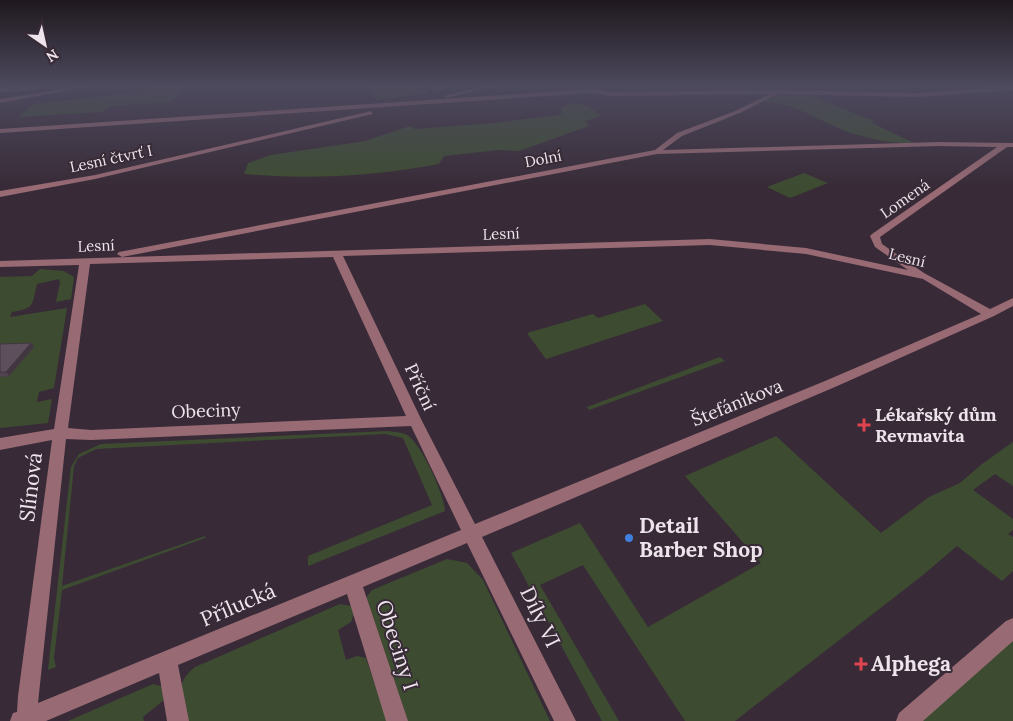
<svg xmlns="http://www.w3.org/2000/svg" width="1013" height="721" viewBox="0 0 1013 721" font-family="Lora,serif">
  <rect width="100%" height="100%" fill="#382b37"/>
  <path fill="#3d4c31" d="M183 86 172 102 110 106 102 112 18 117 34 104 139 92 154 87Z
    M367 86H447L451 87 431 93 377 100Z
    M812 94 818 99 875 121 870 122 916 144C894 144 869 139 848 132 821 122 789 100 762 102L778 95Z
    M575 103 588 106 602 116 585 121 589 126 519 151 498 150 444 156 439 164C374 176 310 180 244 174L248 163 271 155 365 141 410 126 415 129 494 123 558 115 562 113 561 107Z
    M804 173 828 183 790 198 767 187Z
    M40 269 64 271 74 277 71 299 56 302 60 283 59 279 37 284C32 305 35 308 12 312L10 317 67 308 54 388 39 392 37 402 52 399 48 423 0 428V377L9 376 0 349V277L32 276Z
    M645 304 663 321 546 359 527 333 593 314 598 318Z
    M720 357 725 361 589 410 587 407Z
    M388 431C394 432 402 432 407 435 421 443 444 494 445 511L308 566V556L432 505 403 438 385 434 96 449 78 458 74 466 62 586 205 536V538L62 590 54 658 56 667 48 670 71 467 79 454 101 444Z
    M776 436 881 533 929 497 960 483 982 464 1013 442V486L995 474 973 490 1013 519V530L1008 534 1013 537V571L1002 581 957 546 923 575 735 721H685L583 565 540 585 619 721H602L511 553 580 523 648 627 761 563 685 476Z
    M447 559 467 563 483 580 550 721H403L364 600 372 590Z
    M340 604 351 606 354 613 351 622 338 630 346 660 357 656 366 658 387 721H187C182 696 173 685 195 667Z
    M1013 631V721H908Z
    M153 684 164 687 165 699 143 717 144 721H68Z"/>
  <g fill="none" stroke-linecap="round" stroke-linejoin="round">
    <path stroke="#04171e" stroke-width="3" d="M426 86 431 92"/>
    <path fill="#986a74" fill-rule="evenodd" d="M82 86H94L0 103V99Z
      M484 86H494L447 98 444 96Z
      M1013 86V90L918 97 777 94 740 113 682 136 663 150 939 142 1013 143V147H1007L880 237 882 244 924 273 990 309 1013 298V306L994 316 835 387 482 537 576 721H554L467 543 363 587 408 721H386L347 594 178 665 189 721H167L159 673 46 721H10L13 713 17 712 18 696 52 440 0 450V438L54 429 79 265 0 267V261L710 239 806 248 908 270 875 247 870 236 872 234 997 147 939 146 657 154 122 257 117 254 119 252 655 150 677 133 735 111 770 94 611 96 590 93 0 133V129L590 89 611 92 777 90 918 93ZM710 245 806 254 923 279 981 314 825 381 475 524 422 421 343 256ZM333 257 406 416 91 430 68 428 90 264ZM411 426 461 530 38 703 66 439 91 440Z
      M37 87 35 90 0 92V88Z
      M371 111 373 114 95 179 0 197V191L95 175Z
      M1013 618V641L923 721H896L899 713 1006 621Z"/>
  </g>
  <path fill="#514450" d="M31 343 34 347 9 376 0 377V344Z"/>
  <path fill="#423741" d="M31 343 34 347 9 376 6 372Z"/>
  <path fill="#5e4f5d" stroke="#423741" d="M31 343 6 372H0V344Z"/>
  <linearGradient id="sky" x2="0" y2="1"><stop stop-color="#1f181e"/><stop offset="0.46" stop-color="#4d4a5e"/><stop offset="1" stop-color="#4d4a5e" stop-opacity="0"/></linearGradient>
  <rect width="1013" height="187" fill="url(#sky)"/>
  <g fill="#e0444e" stroke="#382b37" stroke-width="2">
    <path d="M861.5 417.5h5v5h5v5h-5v5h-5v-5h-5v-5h5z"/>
    <path d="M858.5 656.5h5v5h5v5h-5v5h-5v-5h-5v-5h5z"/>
  </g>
  <circle fill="#3f7fe0" stroke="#382b37" stroke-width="2" cx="629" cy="538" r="5"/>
  <g text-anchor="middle" stroke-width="4" stroke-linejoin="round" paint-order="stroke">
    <g font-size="15" fill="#ede4ec" stroke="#382b37">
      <text transform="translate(111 159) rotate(-12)" y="5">Lesní čtvrť I</text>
      <text transform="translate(543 159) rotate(-11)" y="5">Dolní</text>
      <text transform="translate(905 199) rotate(-35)" y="5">Lomená</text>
      <text transform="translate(501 234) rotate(-2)" y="5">Lesní</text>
      <text transform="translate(96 246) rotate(-2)" y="5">Lesní</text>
      <text transform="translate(907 258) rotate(14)" y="5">Lesní</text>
    </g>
    <g font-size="18" fill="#ede4ec" stroke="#382b37">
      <text transform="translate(420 387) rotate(65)" y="6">Příční</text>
      <text transform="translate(737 403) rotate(-22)" y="6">Štefánikova</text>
      <text transform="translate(206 411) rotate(-2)" y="6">Obeciny</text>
    </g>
    <g font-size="18" font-weight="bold" fill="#ede4ec" stroke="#382b37" text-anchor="start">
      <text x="875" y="421">Lékařský dům<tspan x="875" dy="21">Revmavita</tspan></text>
    </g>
    <g font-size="21" fill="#ede4ec" stroke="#382b37">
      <text transform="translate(31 487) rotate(-83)" y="7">Slínová</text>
      <text transform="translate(238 605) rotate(-23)" y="7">Přílucká</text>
      <text transform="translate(540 617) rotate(64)" y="7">Díly VI</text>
      <text transform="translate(397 645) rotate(72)" y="7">Obeciny I</text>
    </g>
    <g font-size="21" font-weight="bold" fill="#ede4ec" stroke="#382b37" text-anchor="start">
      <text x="639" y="533">Detail<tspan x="639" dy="24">Barber Shop</tspan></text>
      <text x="871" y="671">Alphega</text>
    </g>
  </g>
  <g transform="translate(45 45) rotate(146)" stroke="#382b37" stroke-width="4" paint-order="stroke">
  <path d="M0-4L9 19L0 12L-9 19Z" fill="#ede4ec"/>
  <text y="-8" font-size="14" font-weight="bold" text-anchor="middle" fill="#ede4ec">N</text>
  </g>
</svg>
